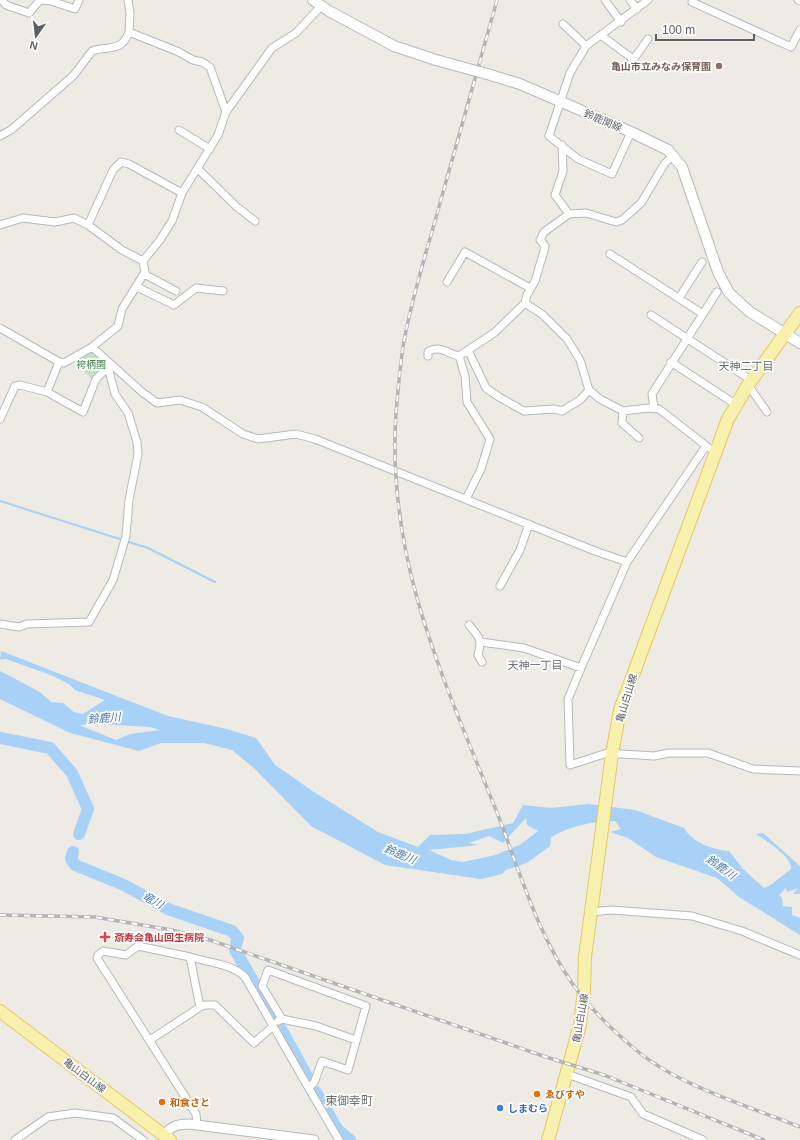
<svg xmlns="http://www.w3.org/2000/svg" width="800" height="1140" viewBox="0 0 800 1140" font-family="Arial,'Noto Sans JP',sans-serif">
  <rect width="100%" height="100%" fill="#edebe3"/>
  <path fill="#c2e2c3" d="M89 352H93L103 361 105 366 92 379 73 361Z"/>
  <path fill="#a8d1f7" fill-rule="evenodd" d="M1 651 168 716 227 729 256 738 275 765 317 794 378 832 418 847 430 835 465 834 513 823 523 805 551 808 588 804 635 810 684 828C692 842 713 850 729 851L743 869 764 888 772 884 791 869C793 857 765 840 756 834L763 833 800 866V894H793L798 888 787 892 786 888 779 895 782 898 783 906 792 907V915L800 918V935L739 897 717 878 656 857 628 838 610 832 621 829 615 821C591 822 572 825 551 837L550 846 527 863 506 870 502 874 481 879 385 865 311 826 255 769 232 750 204 743H161L139 751 70 733 0 699V671L40 692 51 702 63 703 74 712 83 714 105 700 75 690 69 684 51 675 6 659 0 660ZM100 724 150 727 160 730 130 734 116 740 79 725ZM526 818 527 825 538 831 521 844 496 855 463 862 451 860 429 850 479 845 469 843 489 836 503 843Z"/>
  <g fill="none" stroke-linecap="round" stroke-linejoin="round">
    <path stroke="#a8d1f7" stroke-width="2" d="M0 501 148 548 215 582"/>
    <path stroke="#a8d1f7" stroke-width="12" d="M0 738 50 748 72 773 88 809 79 834
      M73 852 71 859 75 865 124 885 168 909 232 931 238 938 236 945
      M235 950 275 1019
      M281 1029 308 1078
      M316 1092 337 1129 350 1140"/>
    <g stroke="#b6b8bc" stroke-width="9">
      <path id="minor" d="M2 0 6 5 29 13 40 0 51 1 75 9 79 0
        M128 0 130 13 129 32
        M605 0 621 22
        M630 0 637 9
        M693 0 692 2 791 47 800 30
        M798 0 800 1
        M563 24 586 46
        M602 36 633 59
        M628 67 648 39
        M179 130 210 149
        M631 132 612 174 578 159 549 136 570 73 586 46 648 0
        M0 136 11 130 74 75 92 51C110 45 121 53 129 32L179 52 193 60 202 62 210 67 226 112
        M562 145 563 171 555 195 569 214
        M198 169 237 207 255 221
        M0 225 23 218 55 222 74 218 88 225 122 250 143 261
        M88 225 113 170 121 162 129 164 182 193
        M610 254 703 314
        M144 274 176 291
        M447 282 465 252 530 288
        M137 287 174 305 196 288 223 291
        M679 298 702 262
        M525 303 543 315 567 339 580 360 589 390 600 399 623 411 648 408 659 409 709 448
        M651 315 751 380
        M0 328 59 362 64 363 92 347 118 326 122 309 145 272 143 261 160 240 172 221 182 193 218 135 226 112 272 48 296 33 321 6
        M92 347 142 392 157 403 180 400 202 407 243 434 258 439 296 434 315 439 595 551 627 562
        M468 350 486 388 499 397 524 411 554 409 562 411 580 400 589 390
        M428 356V352C439 344 448 354 459 356
        M671 362 735 404
        M748 385 767 412
        M47 392 83 412 96 379 110 365
        M654 408 652 394 717 292
        M623 411 622 423 639 438
        M0 419 15 386 20 385 47 392 59 362
        M706 446 627 562 581 668 568 699 570 765 607 753 654 756 669 753H708L753 769 800 771
        M466 499 481 469 490 439 467 402 465 376 459 356 494 333 525 303 527 295 535 281 544 251 545 246 540 240 544 232 569 214 586 213 616 222 622 220 641 203 665 163 674 155
        M500 586 520 550 529 524
        M0 624 19 627 27 624 89 622 113 580 126 536 129 500 138 454 137 442 128 413 115 394 108 367
        M469 625C480 638 482 639 478 655L482 662
        M481 642 524 648 581 668
        M590 912 612 910 692 916 742 931 800 955
        M190 957 138 946 126 955 103 951 98 955 97 958 196 1114 197 1124
        M200 1007 205 1005H215L254 1043 273 1026
        M282 1019 262 986 268 970 366 1006 348 1070 322 1061 314 1083 308 1087 339 1140
        M278 1021 282 1019 316 1026 356 1040
        M150 1040 200 1007 190 957C207 962 233 964 245 977L308 1087
        M567 1074 631 1097 643 1114 703 1140
        M15 1140 48 1117 75 1113 113 1118 143 1140"/>
    </g>
    <g stroke="#b6b8bc" stroke-width="11">
      <path id="tertiary" d="M164 1135C171 1126 178 1124 189 1124L314 1140"/>
    </g>
    <g stroke="#b7b9be" stroke-width="12">
      <path id="secondary" d="M313 0 329 11 394 46 436 60
        M487 74 520 84 631 132 668 150 682 167 718 272 729 293 750 312 800 343"/>
    </g>
    <g stroke="#e5c864" stroke-width="14">
      <path id="primary" d="M0 1011 170 1140
        M548 1140 580 1025 584 990 585 957 612 754 620 710 728 419 748 385 800 313"/>
    </g>
    <use href="#minor" stroke="#fff" stroke-width="7"/>
    <use href="#tertiary" stroke="#fff" stroke-width="9"/>
    <use href="#secondary" stroke="#fff" stroke-width="10"/>
    <use href="#primary" stroke="#f8f0ad" stroke-width="12"/>
    <g stroke="#b3b4b4" stroke-width="3.5">
      <path id="rail" d="M497 0C479 65 461 130 442 196 429 244 413 292 404 341 400 364 398 390 396 413 386 561 445 682 498 815 519 870 538 935 572 983 589 1007 612 1030 635 1049 676 1085 749 1106 800 1127
        M0 915 95 917 172 930 210 940 546 1057 604 1075 764 1140"/>
    </g>
    <use href="#rail" stroke="#fff" stroke-width="2" stroke-dasharray="6" stroke-linecap="butt"/>
    <g stroke="#b7b9be" stroke-width="12" stroke-linecap="butt">
      <path id="secondary-bridge" d="M436 60 487 74"/>
    </g>
    <use href="#secondary-bridge" stroke="#fff" stroke-width="10"/>
  </g>
  <circle fill="#8d6e63" stroke="#fff" stroke-width="1.5" cx="719" cy="66" r="4"/>
  <path fill="#e0444e" stroke="#fff" stroke-width="1.5" d="M103 931h4v4h4v4h-4v4h-4v-4h-4v-4h4z"/>
  <g fill="#e8710a" stroke="#fff" stroke-width="1.5">
    <circle cx="537" cy="1094" r="4"/>
    <circle cx="162" cy="1102" r="4"/>
  </g>
  <circle fill="#3f7fe0" stroke="#fff" stroke-width="1.5" cx="500" cy="1108" r="4"/>
  <g text-anchor="middle" stroke-width="3.5" stroke-linejoin="round" paint-order="stroke">
    <g font-size="10" font-weight="bold" fill="#785e54" stroke="#fff" text-anchor="end">
      <text x="711" y="70">亀山市立みなみ保育園</text>
    </g>
    <g font-size="10" fill="#5b5e63" stroke="#fff">
      <text transform="translate(603 120) rotate(23)" y="4">鈴鹿関線</text>
      <text transform="translate(626 698) rotate(-73)" y="4">亀山白山線</text>
      <text transform="translate(580 1018) rotate(-80)" y="4">亀山白山線</text>
      <text transform="translate(85 1075) rotate(37)" y="4">亀山白山線</text>
    </g>
    <g font-size="10" fill="#3c8143" stroke="#fff">
      <text x="91" y="368">袴柄園</text>
    </g>
    <g font-size="10" font-weight="bold" fill="#be3a42" stroke="#fff" text-anchor="start">
      <text x="114" y="941">斎寿会亀山回生病院</text>
    </g>
    <g font-size="10" font-weight="bold" fill="#c56008" stroke="#fff" text-anchor="start">
      <text x="545" y="1098">ゑびすや</text>
      <text x="170" y="1106">和食さと</text>
    </g>
    <g font-size="10" font-weight="bold" fill="#366cbe" stroke="#fff" text-anchor="start">
      <text x="508" y="1112">しまむら</text>
    </g>
    <g font-size="11" fill="#6c7074" stroke="#fff">
      <text x="746" y="370">天神二丁目</text>
      <text x="535" y="669">天神一丁目</text>
    </g>
    <g font-size="11" font-style="italic" fill="#4a77b0" stroke="#fff">
      <text transform="translate(104 718) rotate(-4)" y="4">鈴鹿川</text>
      <text transform="translate(400 854) rotate(23)" y="4">鈴鹿川</text>
      <text transform="translate(721 867) rotate(35)" y="4">鈴鹿川</text>
      <text transform="translate(153 900) rotate(29)" y="4">竜川</text>
    </g>
    <g font-size="12" fill="#6c7074" stroke="#fff">
      <text x="349" y="1105">東御幸町</text>
    </g>
  </g>
  <g transform="translate(36 36) rotate(194)" stroke="#ffffff" stroke-width="3" paint-order="stroke">
  <path d="M0-3L7 15L0 10L-7 15Z" fill="#5b5e63"/>
  <text y="-6" font-size="11" font-weight="bold" text-anchor="middle" fill="#5b5e63">N</text>
  </g>
  <path d="M656 34v6h98v-6" fill="none" stroke="#5b5e63" stroke-width="2"/>
  <text x="662" y="34" font-size="12" fill="#5b5e63" stroke="#ffffff" stroke-width="3" paint-order="stroke">100 m</text>
</svg>
